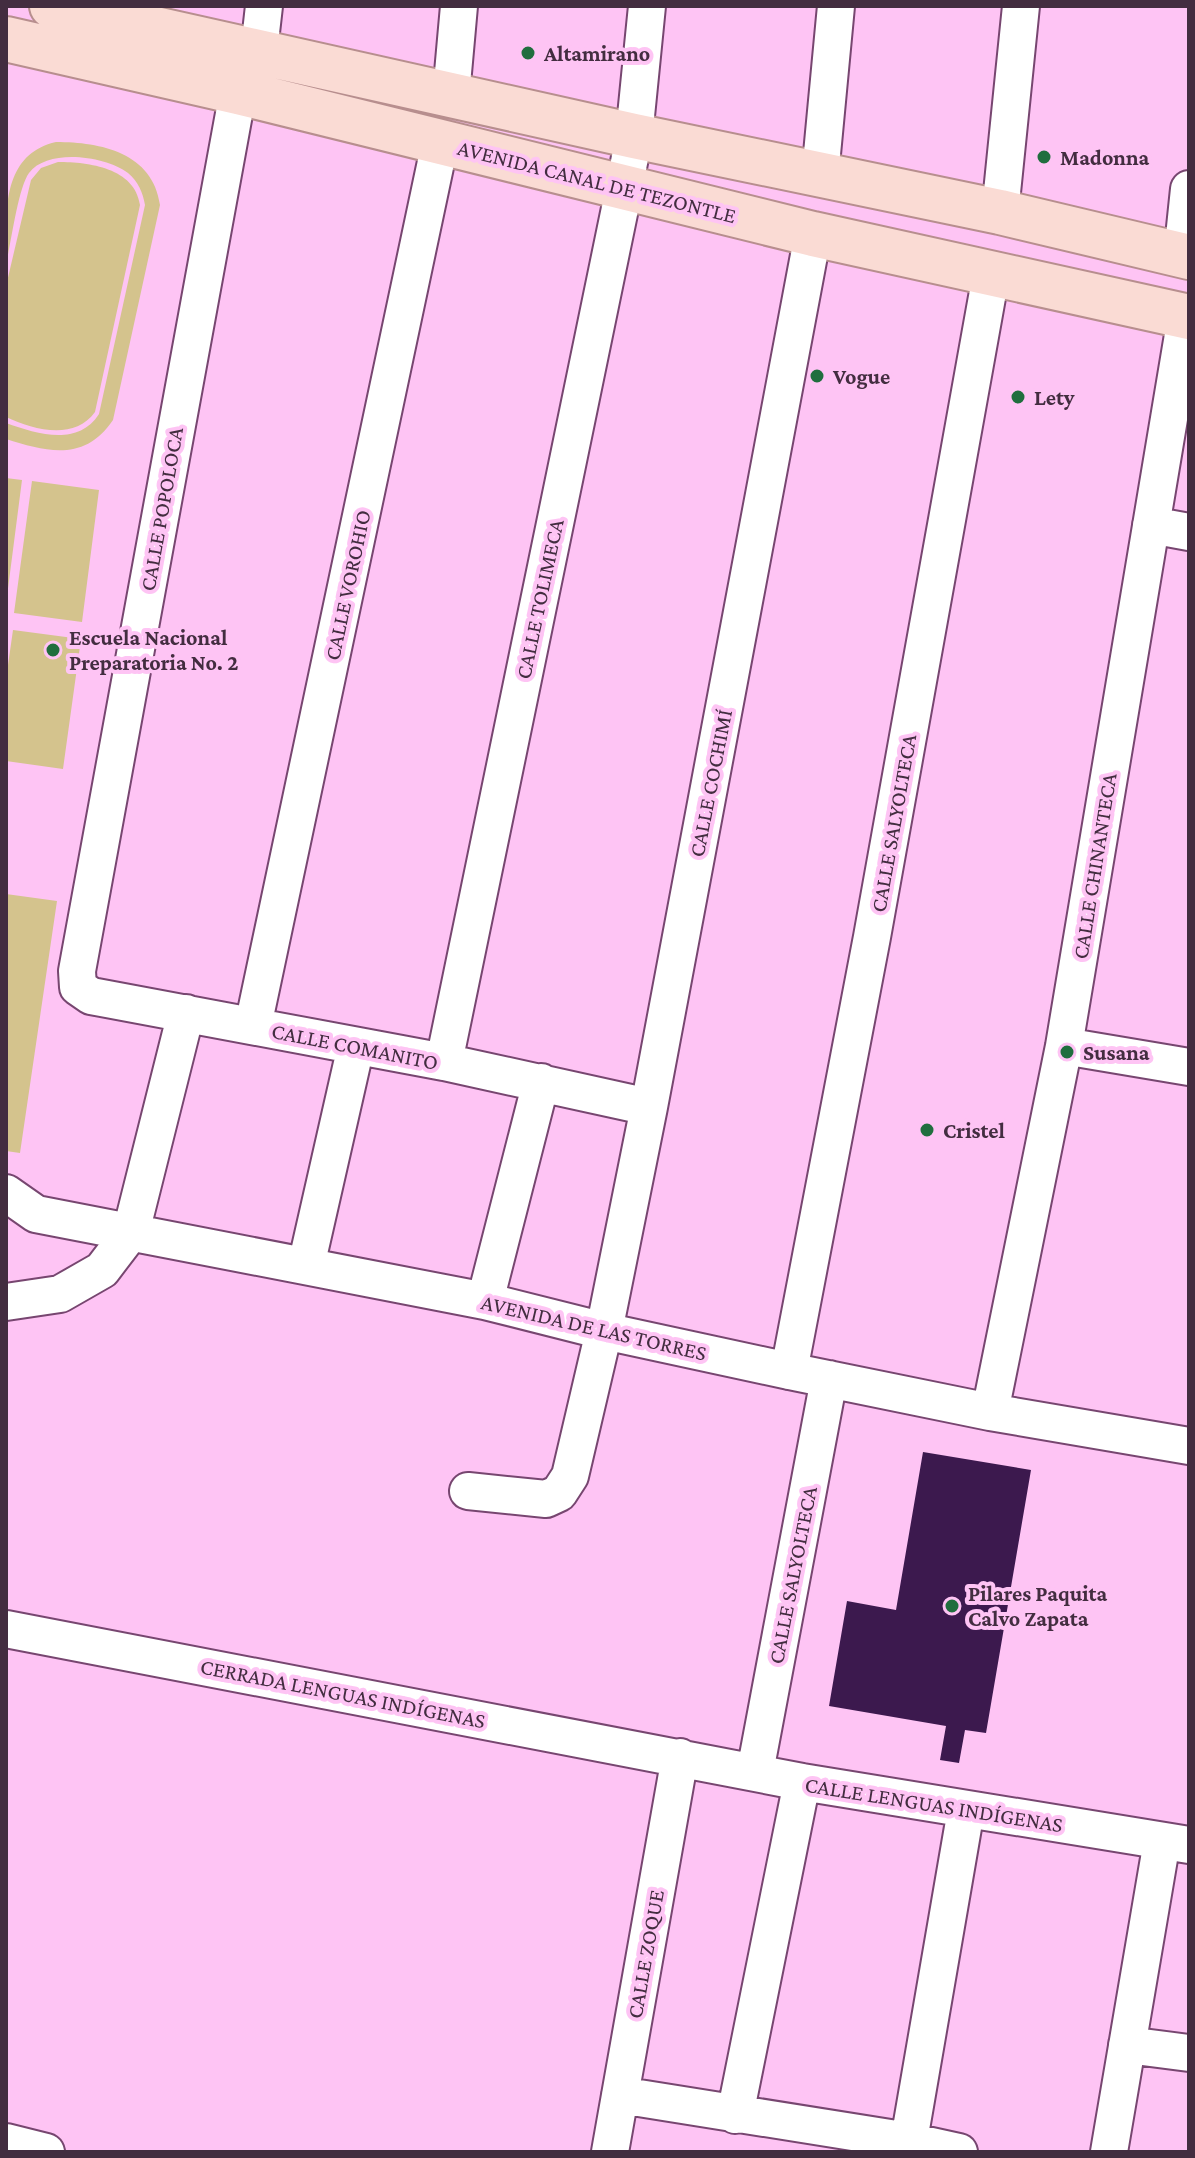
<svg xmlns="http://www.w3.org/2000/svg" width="1195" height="2158" viewBox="0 0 1195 2158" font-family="'Crimson Pro',serif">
  <rect width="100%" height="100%" fill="#fec4f4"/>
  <path fill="#d4c38d" d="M56 142C101 142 153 153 160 205L113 420C85 462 47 452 6 439V423C37 434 78 447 99 414L145 205C143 193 138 181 128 173 105 156 48 148 29 173 18 188 11 244 6 264 6 215 0 155 56 142Z
    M58 162C89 162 135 168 140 205L95 412C74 441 34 430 6 417V286L31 180 41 168Z
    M6 478 22 480 6 604Z
    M32 481 99 490 82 622 14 613Z
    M13 630 81 639 63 769 6 761V679Z
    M6 894 57 901 20 1153 6 1151Z"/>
  <path fill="#3c194e" d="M923 1452 1031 1470 986 1733 965 1730 959 1763 940 1760 946 1726 829 1706 847 1601 896 1610Z"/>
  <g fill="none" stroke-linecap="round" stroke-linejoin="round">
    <g stroke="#774670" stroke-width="40">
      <path id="minor" d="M264 6 259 50 238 92 77 971 78 987 91 996 444 1062 649 1107
        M451 95 459 6
        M820 175 836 6
        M1000 212 1021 6
        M1182 256 1189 189
        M1151 525 1189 532
        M253 1026 440 143
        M1064 1046 1189 1067
        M444 1062 624 189 634 136 647 6
        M6 1193 36 1214 485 1301 604 1331 789 1371 990 1412 1189 1446
        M306 1266 356 1046
        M485 1301 541 1082
        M6 1302 60 1294 102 1270 131 1232 186 1013
        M789 1371 872 937 991 275
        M990 1412 1064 1046 1186 317
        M468 1491 546 1499 559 1493 570 1476 604 1331 649 1107 813 234
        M6 1629 802 1782 1189 1845
        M755 1772 829 1379
        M1127 2045 1189 2053
        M620 2095 909 2141 959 2152
        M735 2115 802 1782
        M6 2142 46 2152
        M610 2152 680 1757
        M907 2152 966 1810
        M1109 2152 1162 1841"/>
    </g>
    <g stroke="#b78e8e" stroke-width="48">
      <path id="major" d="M52 6 634 136 1000 212 1189 257
        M6 39 238 92 813 234 1189 317"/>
    </g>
    <use href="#minor" stroke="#fff" stroke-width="36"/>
    <use href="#major" stroke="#fadbd4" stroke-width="44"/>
  </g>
  <g fill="#206e3e" stroke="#fec4f4" stroke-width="3">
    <circle cx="528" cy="53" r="8"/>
    <circle cx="1044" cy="157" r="8"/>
    <circle cx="817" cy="376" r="8"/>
    <circle cx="1018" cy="397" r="8"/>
    <circle cx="53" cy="650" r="8"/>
    <circle cx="1067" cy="1052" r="8"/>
    <circle cx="927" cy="1130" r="8"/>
    <circle cx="952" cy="1606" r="8"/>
  </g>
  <g text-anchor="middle" stroke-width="8" stroke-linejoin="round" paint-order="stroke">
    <g font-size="22" font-weight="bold" fill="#432d40" stroke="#fec4f4" text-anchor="start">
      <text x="544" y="61">Altamirano</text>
      <text x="1060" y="165">Madonna</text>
      <text x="833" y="384">Vogue</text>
      <text x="1034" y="405">Lety</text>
      <text x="69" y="645">Escuela Nacional<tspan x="69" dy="25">Preparatoria No. 2</tspan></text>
      <text x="1083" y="1060">Susana</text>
      <text x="943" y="1138">Cristel</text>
      <text x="968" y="1601">Pilares Paquita<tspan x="968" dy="25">Calvo Zapata</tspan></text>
    </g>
    <g font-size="22" fill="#432d40" stroke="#fec4f4">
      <text transform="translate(597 181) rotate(14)" y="8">AVENIDA CANAL DE TEZONTLE</text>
      <text transform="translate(161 509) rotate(-80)" y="8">CALLE POPOLOCA</text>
      <text transform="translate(347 585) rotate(-78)" y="8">CALLE VOROHIO</text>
      <text transform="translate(539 599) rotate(-78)" y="8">CALLE TOLIMECA</text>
      <text transform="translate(710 783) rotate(-79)" y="8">CALLE COCHIMÍ</text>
      <text transform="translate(893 823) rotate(-80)" y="8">CALLE SALYOLTECA</text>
      <text transform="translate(1094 866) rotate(-81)" y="8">CALLE CHINANTECA</text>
      <text transform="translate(355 1046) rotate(11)" y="8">CALLE COMANITO</text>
      <text transform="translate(594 1327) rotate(13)" y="8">AVENIDA DE LAS TORRES</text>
      <text transform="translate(792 1575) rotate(-79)" y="8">CALLE SALYOLTECA</text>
      <text transform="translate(343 1693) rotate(11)" y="8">CERRADA LENGUAS INDÍGENAS</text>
      <text transform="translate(934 1804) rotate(9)" y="8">CALLE LENGUAS INDÍGENAS</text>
      <text transform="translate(645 1954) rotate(-80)" y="8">CALLE ZOQUE</text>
    </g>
  </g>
  <rect width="1195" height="2158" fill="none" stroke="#432d40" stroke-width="16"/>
</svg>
